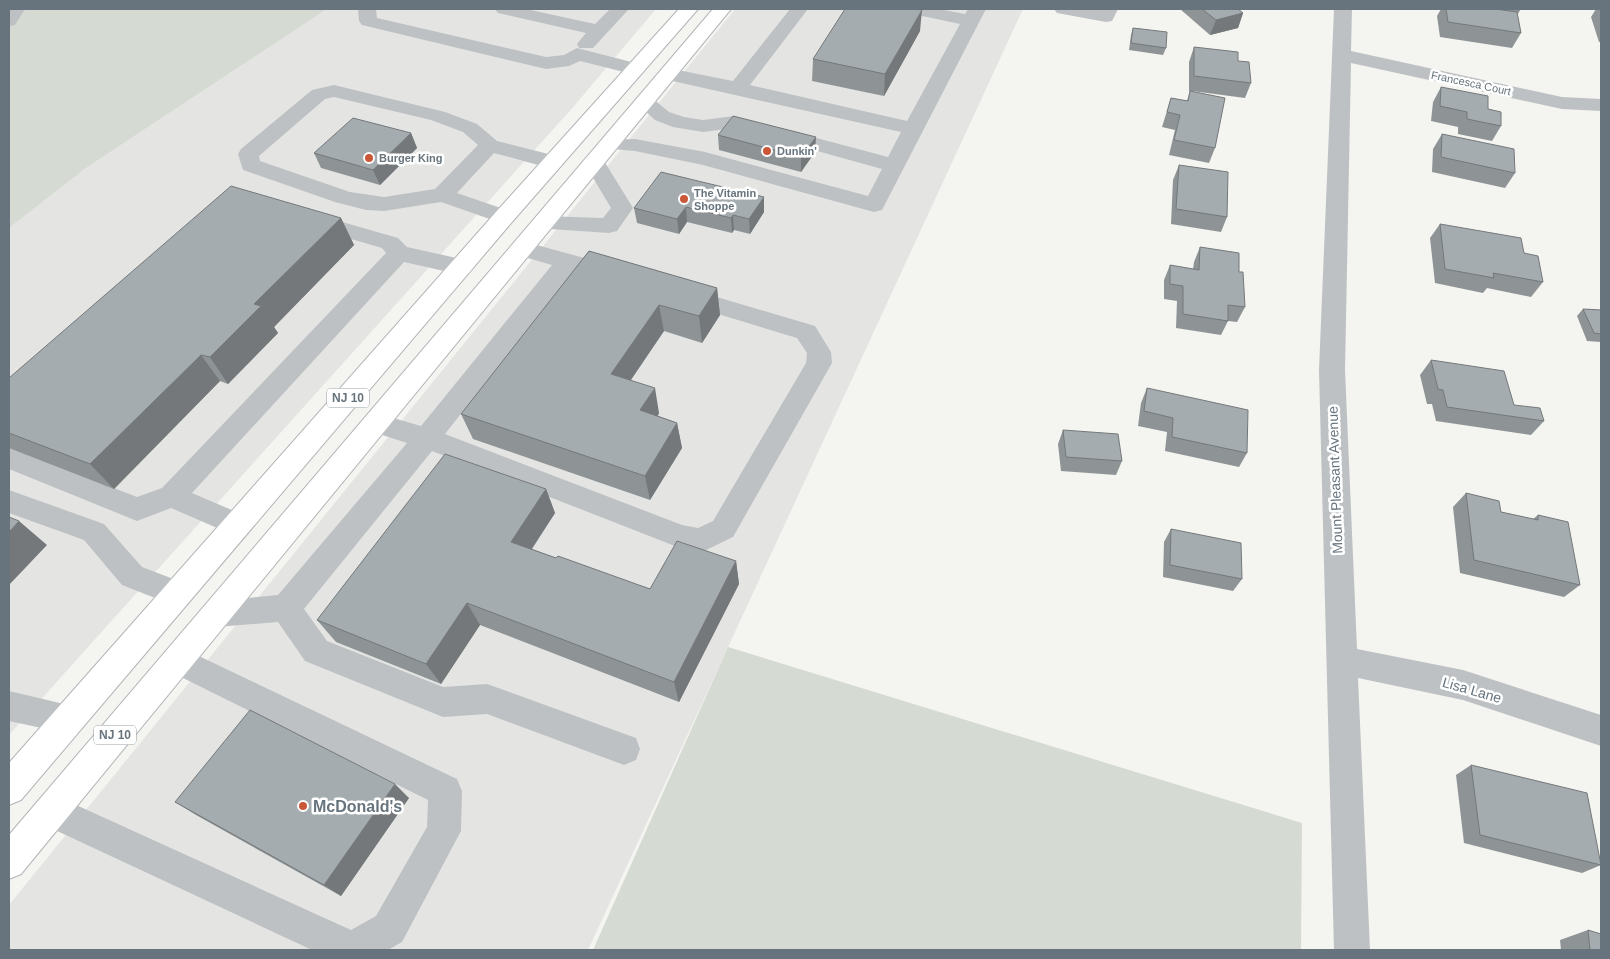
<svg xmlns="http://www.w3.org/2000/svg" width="1610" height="959" viewBox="0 0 1610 959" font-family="Helvetica,sans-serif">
  <rect width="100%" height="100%" fill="#f4f4f0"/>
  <path fill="#e4e5e3" d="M327 9H656L575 105 9 735V228L86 168Z
    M735 9H1023L588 950H9V905Z"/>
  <path fill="#d5dad2" d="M9 9H327L86 168 9 228Z
    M728 647 1302 823 1301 950H593Z"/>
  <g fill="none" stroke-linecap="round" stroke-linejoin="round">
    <g stroke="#b1b5b7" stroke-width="2">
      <path id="major" d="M679 9H698L512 222 21 800 9 805V763L496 212Z
        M713 9H731L21 874 9 879V835Z"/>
    </g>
    <path fill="#bec1c3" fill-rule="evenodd" d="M9 9H25L15 25 9 26Z
      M358 9H376L377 18 546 57 564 55 577 48 643 65 646 69 643 73 636 75 580 61 569 66 546 69 362 25 359 21Z
      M495 9H526L595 24 610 9H629L593 48H579L577 44 586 33 498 13Z
      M790 9H808L750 85 907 121 960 24 908 13 905 9H939L965 14 968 9H986L882 210 874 212 703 165 635 151 601 148 598 144 601 140 635 139 705 152 868 196 882 169 734 128 703 132 673 127 655 120 635 102 638 98 645 96 652 98 669 112 684 117 703 120 734 116 888 157 901 132 668 80 661 78 658 74 661 70 668 68 733 81Z
      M1054 9H1118L1112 21 1106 22 1057 13Z
      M1334 9H1352L1351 51 1562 97 1601 99V111L1562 109 1351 63 1345 370 1357 649 1463 670 1601 715V746L1463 700 1358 678 1370 950H1334L1319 370Z
      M334 85 445 112 477 124 497 141 560 157 564 162 560 167 553 169 494 153 457 193 512 212 515 217 512 222 504 224 441 202 384 211 366 210 335 202 243 170 238 154 241 149 312 90ZM334 97 431 120 463 132 478 145 435 189 384 197 350 192 260 161 259 156 325 99Z
      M594 154 601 156 633 208 617 231 609 233 535 228 532 223 535 218 543 216 603 218 611 208 583 161 587 156Z
      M311 213 398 238 407 247 470 261 474 267 470 273 462 275 404 262 192 493 248 517 252 525 248 533 238 537 171 508 137 521 9 469V447L137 497 162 488 386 253 382 248 303 225 300 220 303 215Z
      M522 241 621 268 625 274 621 280 613 282 573 271 445 434 682 525 698 528 713 521 806 363 807 353 797 338 675 301 671 295 675 289 683 287 815 326 831 352 832 363 733 537 700 553 680 548 432 451 304 609 327 641 443 687 487 684 636 738 640 749 636 760 624 765 487 714 443 717 305 661 278 622 216 627 205 623 201 614 205 605 216 601 278 595 407 443 367 430 363 423 367 416 376 413 421 426 552 265 514 254 511 249 514 244Z
      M9 490 104 524 142 567 189 585 193 594 189 603 178 607 122 585 84 540 9 513Z
      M178 646 457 779 462 791 461 831 402 942 388 950H312L40 823 35 811 40 799 52 794 351 930 376 916 427 827 428 800 167 670 162 660 167 650Z
      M9 691 81 708 86 719 81 730 70 734 9 721Z"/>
    <use href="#major" fill="#fff" fill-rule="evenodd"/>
  </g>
  <path fill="#8e9496" d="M1180 9H1238L1243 13 1238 28 1210 35Z
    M1437 9H1521L1517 15 1521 33 1512 48 1440 37 1437 16 1441 9Z
    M1596 9H1601V42H1599L1591 17Z
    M1133 28 1166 48 1163 55 1129 50 1131 35Z
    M920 31 884 96 812 81 813 59Z
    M1194 47 1238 61 1251 83 1245 98 1192 91 1215 148 1209 163 1169 155 1175 130 1162 127 1171 98 1187 101 1190 91H1189V62Z
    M1441 87 1488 109 1501 126 1492 141 1458 134V127L1431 121 1433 102Z
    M411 133 417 148 380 185 321 168 314 153Z
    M1442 134 1515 173 1505 188 1432 172 1433 149Z
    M718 135 815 152 801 172 719 150Z
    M1179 165 1227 217 1221 232 1171 224 1173 180Z
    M764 197V212L750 234 734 230 732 233 687 222 679 234 637 223 634 208Z
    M341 218 354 245 274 327 278 333 228 384 220 381 114 489 9 448V378Z
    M1440 224 1524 253 1543 282 1531 297 1487 288 1483 293 1435 283 1430 238Z
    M1200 247 1239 272 1245 307 1237 322 1228 321 1221 335 1176 328 1177 301 1164 299V280L1170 265 1193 269 1194 262Z
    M589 251 717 288 720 315 702 343 664 331 631 380 659 413 658 416 677 423 682 448 650 500 473 439 461 414Z
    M1583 309 1601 310V342L1587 341 1577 316Z
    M1431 360 1514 405 1544 421 1531 435 1436 421 1432 404H1427L1420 375Z
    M1147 388 1247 453 1239 467 1165 451 1167 432 1138 426 1141 403Z
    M1063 430 1122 461 1116 475 1061 471 1058 444Z
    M546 489 555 513 532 549 556 558 650 589 736 561 739 584 679 702 480 625 441 684 336 642 317 620Z
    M1466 493 1501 512 1533 519 1538 515 1580 585 1564 597 1460 573 1453 507Z
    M1171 529 1242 579 1233 591 1163 577 1164 542Z
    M1471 765 1601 865 1582 873 1464 843 1456 775Z
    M409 798 341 896 196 815 175 802Z
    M1588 930 1601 950H1561L1560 940Z"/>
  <path fill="#74787a" d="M922 10 920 31 884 96 885 74Z
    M1243 13 1238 28 1210 35 1216 20Z
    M411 133 417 148 380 185 373 170Z
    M816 137 815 152 801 172V157Z
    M764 197V212L750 234 749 219Z
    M686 207 687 222 679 234 677 219Z
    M733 215 734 230 732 233 731 218Z
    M341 218 354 245 274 327 278 333 228 384 210 357 254 304Z
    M717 288 720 315 702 343 699 316Z
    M659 305 664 331 617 400 611 374Z
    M201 355 220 381 114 489 90 464Z
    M655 388 659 413 645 436 640 410Z
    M677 423 682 448 650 500 645 476Z
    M546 489 555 513 521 565 511 542Z
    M19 521 47 545 9 585V532Z
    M736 561 739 584 679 702 674 682Z
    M467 603 480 625 441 684 426 664Z
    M395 784 409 798 341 896 324 885Z"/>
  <path fill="#a5acaf" stroke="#74787a" d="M845 9H916L922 10 885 74 813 59Z
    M1202 9H1238L1243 13 1216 20Z
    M1446 9H1495L1517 12 1521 33 1448 22Z
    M1133 28 1167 32 1166 48 1131 43Z
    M1194 47 1238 52V61L1249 62 1251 83 1194 76Z
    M1441 87 1488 96V109L1501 112V126L1467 119V112L1440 106Z
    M1190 91 1225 98 1215 148 1174 140 1180 115 1167 112 1171 98 1188 101Z
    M733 116 816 137 801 157 718 135Z
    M353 118 411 133 373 170 314 153Z
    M1442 134 1514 149 1515 173 1441 157Z
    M1179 165 1228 172 1227 217 1176 209Z
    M661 172 764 197 749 219 733 215 731 218 686 207 677 219 634 208Z
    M231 186 341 218 254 304 261 306 210 357 201 355 90 464 9 433V378Z
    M1440 224 1521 238 1524 253 1538 256 1543 282 1493 273 1494 278 1445 269Z
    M1200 247 1239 253V272H1243L1245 307 1228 305V321L1183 314V286L1170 284V265L1199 270Z
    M589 251 717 288 699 316 659 305 611 374 655 388 640 410 677 423 645 476 461 414Z
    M1583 309 1601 310V334L1594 333Z
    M1431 360 1504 371 1514 405 1540 408 1544 421 1447 407 1443 390 1438 389Z
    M1147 388 1248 410 1247 453 1172 437 1173 418 1144 411Z
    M1063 430 1118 434 1122 461 1066 457Z
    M445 454 546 489 511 542 556 558 558 556 650 589 677 541 736 561 674 682 467 603 426 664 317 620Z
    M1466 493 1499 501 1501 512 1538 520V515L1568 522 1580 585 1474 560Z
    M9 517 19 521 9 532Z
    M1171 529 1241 543 1242 579 1170 565Z
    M250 710 395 784 324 885 175 802Z
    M1471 765 1587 793 1601 865 1480 835Z
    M1588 930 1601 934V950H1590Z"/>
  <g fill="#cb5739" stroke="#fff" stroke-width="2">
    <circle cx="767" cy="151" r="5"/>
    <circle cx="369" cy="158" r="5"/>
    <circle cx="684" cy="199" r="5"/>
    <circle cx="303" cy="806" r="5"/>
  </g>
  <g text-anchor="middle" stroke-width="5" stroke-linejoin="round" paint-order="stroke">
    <g font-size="11" fill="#67747d" stroke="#fff">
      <text transform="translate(1471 83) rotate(12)" y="4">Francesca Court</text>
    </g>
    <g font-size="11" font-weight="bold" fill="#67747d" stroke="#fff" text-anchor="start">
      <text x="777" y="155">Dunkin'</text>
      <text x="379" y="162">Burger King</text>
      <text x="694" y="197">The Vitamin<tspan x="694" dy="13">Shoppe</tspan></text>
    </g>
    <g fill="#fff" stroke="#959ea4" stroke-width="1">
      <rect x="327" y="388.5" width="42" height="19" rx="4"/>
      <rect x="94" y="725.5" width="42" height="19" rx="4"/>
    </g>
    <g font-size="12" font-weight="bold" fill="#67747d">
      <text x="348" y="402">NJ 10</text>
      <text x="115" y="739">NJ 10</text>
    </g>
    <g font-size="14" fill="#67747d" stroke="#fff">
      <text transform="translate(1335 480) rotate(-92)" y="5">Mount Pleasant Avenue</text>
      <text transform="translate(1472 690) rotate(16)" y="5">Lisa Lane</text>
    </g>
    <g font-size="16" font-weight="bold" fill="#67747d" stroke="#fff" text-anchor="start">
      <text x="313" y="812">McDonald's</text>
    </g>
  </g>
  <rect width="1610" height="959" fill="none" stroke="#67747d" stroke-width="20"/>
</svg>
